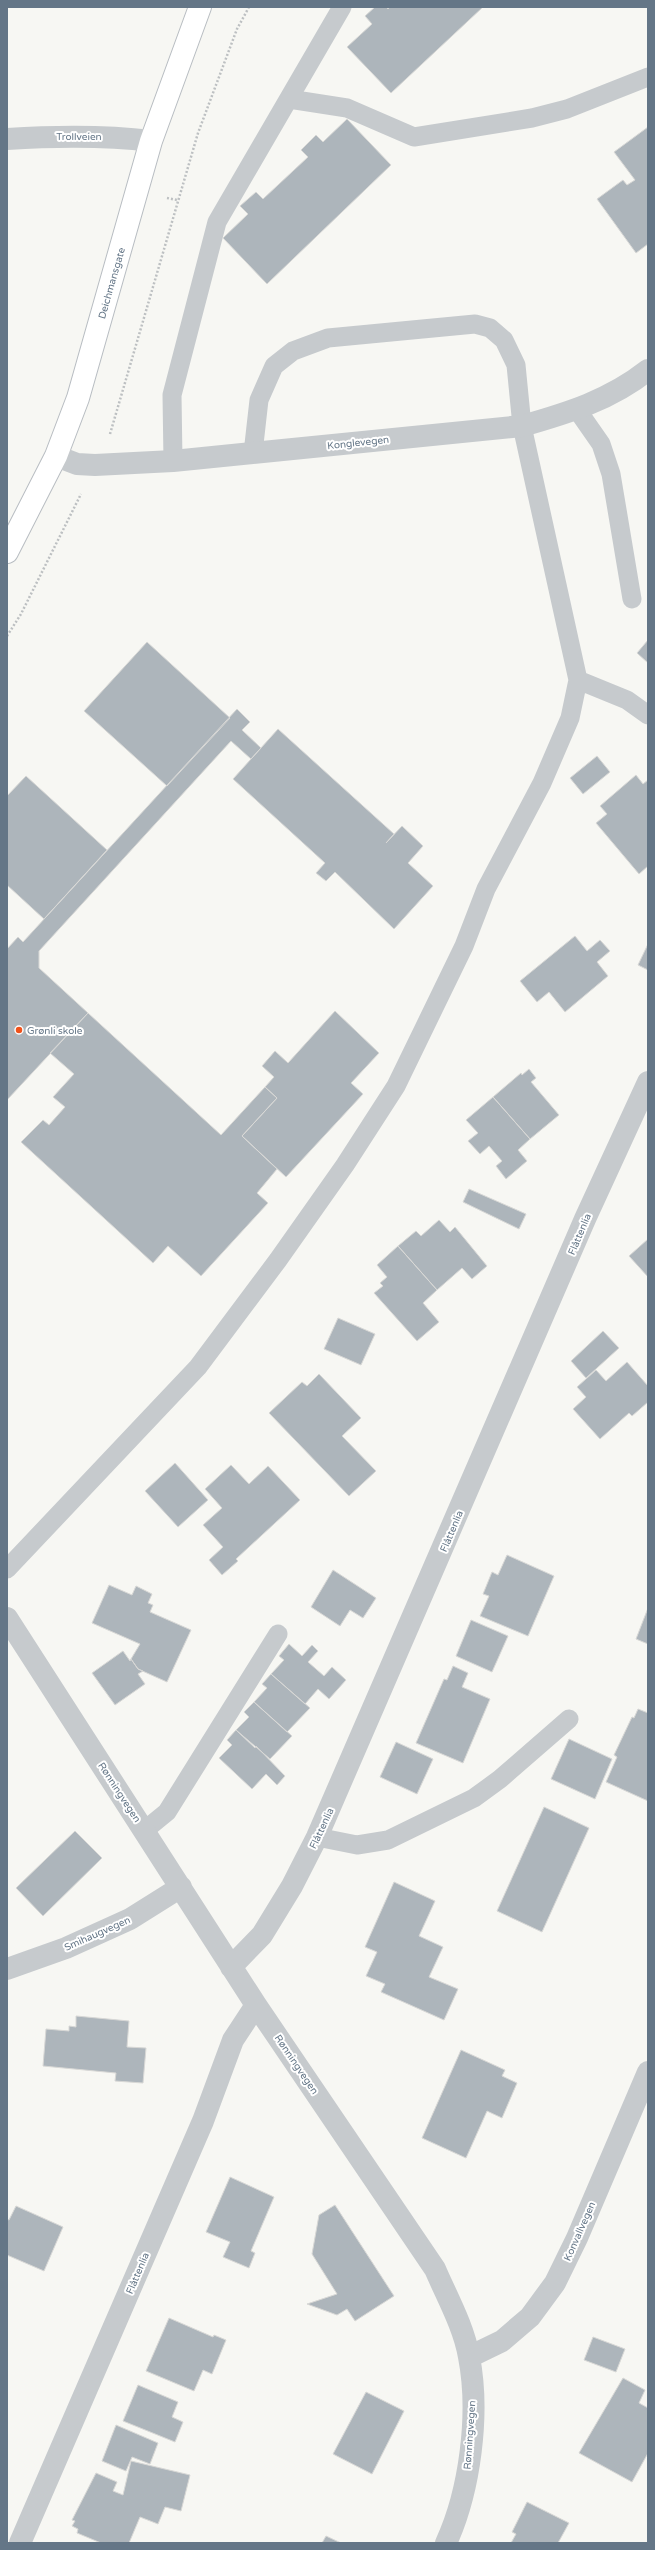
<svg xmlns="http://www.w3.org/2000/svg" width="655" height="2550" viewBox="0 0 655 2550" font-family="'Varela Round',sans-serif">
  <rect width="100%" height="100%" fill="#f7f7f3"/>
  <path fill="#adb5bb" stroke="#d8d8d6" d="M375 7H386L388 9 390 7H483L391 93 347 47 372 24 365 16Z
    M347 119 391 165 267 284 223 238 248 214 240 206 256 192 263 199 308 157 301 150 316 135 323 142Z
    M648 127V244L636 253 597 199 623 180 627 185 635 180 614 152Z
    M648 640V663L637 653Z
    M147 642 230 718 167 786 84 711Z
    M237 709 250 722 242 730 261 748 251 759 231 741 39 951V968L88 1013 7 1100V949L18 937 23 942Z
    M278 729 394 834 386 843 402 826 423 846 408 863 433 886 394 929 335 872 326 881 316 873 325 863 233 779Z
    M597 756 610 772 583 794 570 778Z
    M636 775 643 784 648 780V866L639 874 596 823 607 814 600 806Z
    M26 776 107 850 44 919 7 885V796Z
    M575 936 587 951 600 940 610 951 597 962 608 976 565 1012 549 992 537 1002 520 981Z
    M648 944V970L638 965Z
    M335 1011 379 1053 351 1083 363 1094 286 1177 242 1136 277 1098 265 1087 274 1077 262 1066 275 1051 288 1063Z
    M88 1013 221 1135 265 1087 277 1098 242 1136 277 1169 257 1193 268 1203 201 1276 168 1246 153 1263 21 1142 43 1120 49 1125 65 1107 53 1097 74 1074 50 1053Z
    M529 1069 536 1078 531 1082 559 1115 530 1139 493 1097 521 1073 522 1075Z
    M493 1097 530 1139 518 1150 527 1161 506 1179 496 1166 502 1161 489 1146 480 1154 468 1141 478 1133 466 1120Z
    M469 1189 526 1214 519 1229 463 1202Z
    M439 1220 450 1232 455 1227 487 1266 472 1279 462 1268 437 1290 398 1246 416 1231 421 1236Z
    M648 1239V1277L629 1256Z
    M398 1246 437 1290 423 1303 439 1322 417 1341 374 1293 383 1286 380 1283 387 1277 377 1265Z
    M338 1318 375 1334 361 1365 324 1349Z
    M603 1331 619 1348 586 1378 571 1361Z
    M627 1362 648 1386V1402L632 1416 629 1413 600 1439 573 1409 586 1397 577 1387 596 1370 606 1381Z
    M319 1374 361 1418 342 1436 376 1471 349 1496 269 1413 302 1382 307 1386Z
    M175 1463 208 1500 178 1527 145 1491Z
    M231 1465 249 1484 268 1466 300 1500 236 1559 238 1561 222 1575 209 1560 223 1547 203 1525 222 1508 205 1489Z
    M507 1555 554 1576 528 1636 480 1616 489 1596 483 1594 492 1572 498 1575Z
    M333 1570 376 1598 363 1618 350 1610 340 1626 311 1607Z
    M109 1585 132 1595 136 1586 152 1594 148 1603 153 1605 150 1612 191 1630 167 1682 138 1669 131 1659 140 1644 92 1623Z
    M648 1608V1644L636 1639Z
    M471 1620 508 1636 492 1672 456 1656Z
    M289 1644 302 1656 312 1645 318 1651 308 1662 324 1676 332 1667 346 1680 329 1699 318 1689 305 1704 271 1674 284 1660 279 1656Z
    M123 1651 130 1661 131 1659 138 1669 143 1671 138 1674 145 1684 115 1705 92 1673Z
    M453 1666 468 1673 462 1687 490 1699 463 1763 416 1743 444 1679 447 1680Z
    M271 1674 310 1708 287 1732 254 1702 267 1688 262 1684Z
    M254 1702 292 1736 270 1759 236 1730 249 1717 244 1712Z
    M638 1709 648 1713V1801L606 1782 617 1757 614 1755 632 1717 634 1718Z
    M236 1730 255 1748 256 1746 285 1776 277 1785 266 1774 252 1789 219 1758 232 1745 227 1740Z
    M569 1739 612 1759 595 1799 551 1779Z
    M396 1742 433 1759 417 1794 380 1777Z
    M544 1807 589 1828 542 1932 497 1911Z
    M75 1831 102 1858 43 1916 16 1888Z
    M394 1882 435 1901 419 1936 443 1947 429 1977 458 1989 444 2020 381 1992 385 1984 366 1976 377 1952 365 1947Z
    M76 2016 129 2021 127 2047 146 2048 143 2083 115 2081 116 2073 43 2066 46 2029 69 2031V2026L76 2027Z
    M461 2050 505 2070 502 2076 517 2083 502 2118 487 2111 466 2158 422 2138Z
    M230 2177 274 2197 251 2251 255 2253 249 2268 223 2257 230 2242 206 2232Z
    M335 2205 394 2296 355 2321 347 2309 337 2315 307 2304 337 2294 312 2254 319 2215Z
    M16 2206 63 2227 44 2271 7 2255V2219L9 2220Z
    M169 2318 213 2337 214 2335 226 2340 212 2374 203 2370 194 2391 146 2371Z
    M593 2337 625 2349 616 2372 584 2360Z
    M623 2378 645 2390 639 2403 648 2408V2453L632 2482 579 2453Z
    M138 2385 178 2402 172 2417 183 2422 175 2442 123 2421Z
    M366 2392 404 2411 372 2474 333 2454Z
    M116 2425 158 2443 150 2464 132 2457 126 2471 102 2461Z
    M131 2461 190 2475 181 2511 165 2507 158 2524 140 2517 129 2543H101L77 2533 78 2529 72 2526 75 2521 72 2520 96 2473 117 2482 113 2491 123 2495Z
    M527 2502 569 2523 558 2543H511L516 2534 512 2532Z
    M326 2536 341 2543H322Z"/>
  <g fill="none" stroke-linecap="round" stroke-linejoin="round">
    <g stroke="#b8bdc2" stroke-width="24">
      <path id="secondary" d="M7 552 56 456 78 398 151 141 200 7"/>
    </g>
    <path stroke="#bdc0c2" stroke-width="2.5" stroke-dasharray="2 2" stroke-linecap="butt" d="M167 198 177 200
      M110 434 198 133 237 29 249 7
      M7 636 21 614 81 494"/>
    <path stroke="#c6cacd" stroke-width="19" d="M289 99 347 108 414 137 532 118 567 109 648 77
      M578 411 601 444 611 474 632 599
      M173 461 172 395 217 222 342 7
      M578 680 627 700 648 715
      M7 1569 198 1367 278 1260 345 1165 396 1086 464 946 486 889 542 783 570 718 578 680 522 426 516 365 504 340 490 328 475 324 328 338 293 351 274 366 259 400 253 453
      M145 1830 167 1812 278 1634
      M317 1837 357 1845 388 1840 474 1798 500 1779 569 1719"/>
    <path stroke="#c6cacd" stroke-width="22" d="M7 139C56 136 102 135 151 141
      M56 456 77 464 95 465 173 461 522 426C568 413 610 400 648 370
      M7 1618 256 2005 435 2269C447 2297 464 2327 469 2357 480 2414 470 2491 446 2543
      M231 1967 262 1935 292 1886 317 1837 585 1219 648 1082
      M7 1969 66 1948 130 1919 181 1887
      M469 2357 502 2341 530 2317 555 2283 577 2238 648 2072
      M20 2543 203 2121 233 2040 256 2005"/>
    <use href="#secondary" stroke="#fff" stroke-width="22"/>
  </g>
  <circle fill="#f0521b" stroke="#fff" stroke-width="1.5" cx="19" cy="1030" r="4"/>
  <g text-anchor="middle" stroke-width="4" stroke-linejoin="round" paint-order="stroke">
    <g font-size="10" fill="#647687" stroke="#fff">
      <text x="79" y="140">Trollveien</text>
      <text transform="translate(111 283) rotate(-74)" y="4">Deichmansgate</text>
      <text transform="translate(358 442) rotate(-6)" y="4">Konglevegen</text>
      <text transform="translate(579 1234) rotate(-67)" y="4">Flåttenlia</text>
      <text transform="translate(451 1531) rotate(-67)" y="4">Flåttenlia</text>
      <text transform="translate(120 1792) rotate(57)" y="4">Rønningvegen</text>
      <text transform="translate(321 1828) rotate(-65)" y="4">Flåttenlia</text>
      <text transform="translate(97 1933) rotate(-24)" y="4">Smihaugvegen</text>
      <text transform="translate(297 2064) rotate(56)" y="4">Rønningvegen</text>
      <text transform="translate(579 2231) rotate(-66)" y="4">Konvallvegen</text>
      <text transform="translate(137 2273) rotate(-67)" y="4">Flåttenlia</text>
      <text transform="translate(469 2435) rotate(-86)" y="4">Rønningvegen</text>
    </g>
    <g font-size="10" fill="#647687" stroke="#fff" text-anchor="start">
      <text x="27" y="1034">Grønli skole</text>
    </g>
  </g>
  <rect width="655" height="2550" fill="none" stroke="#647687" stroke-width="16"/>
</svg>
